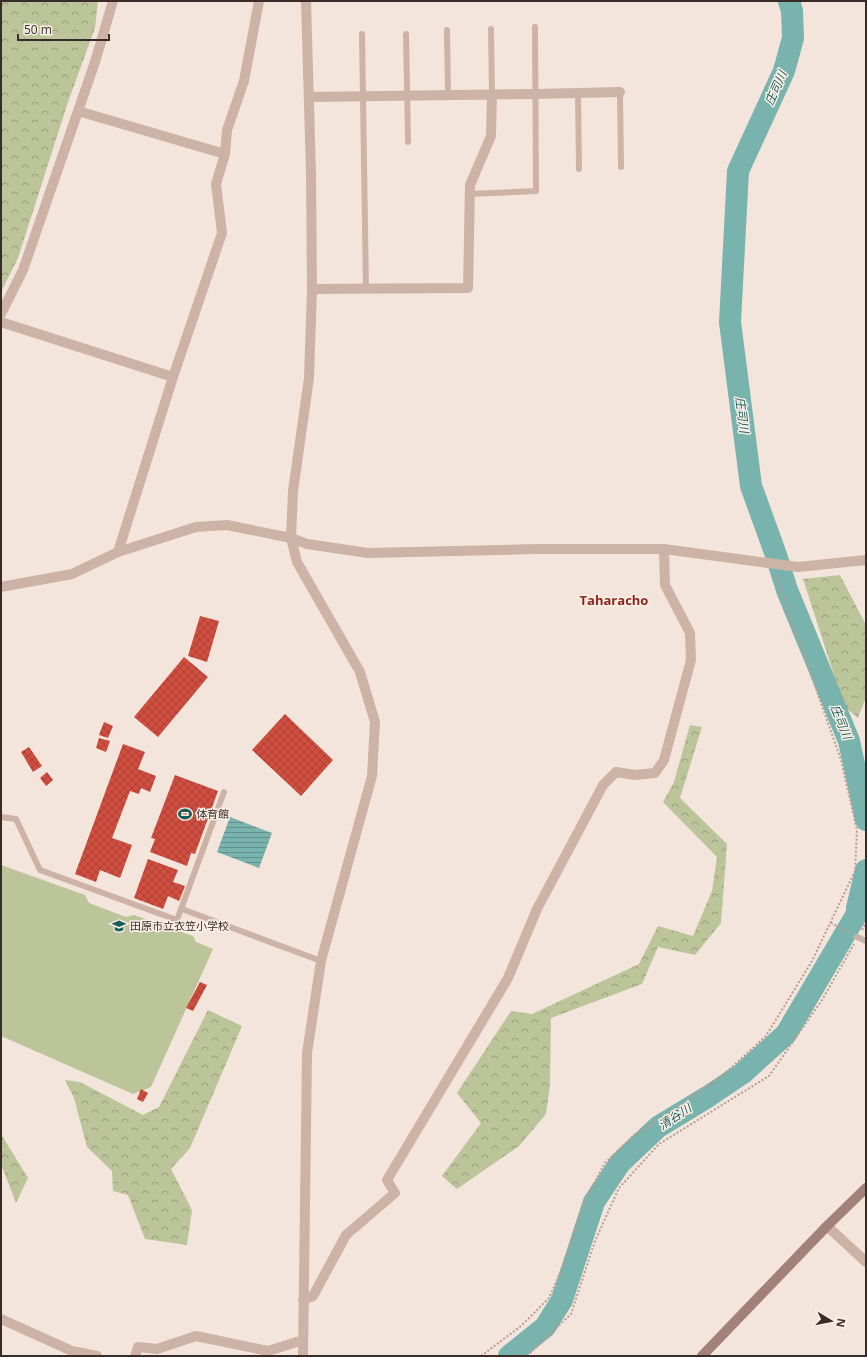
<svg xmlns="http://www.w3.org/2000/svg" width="867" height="1357" viewBox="0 0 867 1357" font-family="'Open Sans','Noto Sans JP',sans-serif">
  <defs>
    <pattern id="forest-crowns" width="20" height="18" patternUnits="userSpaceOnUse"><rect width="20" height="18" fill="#bcc49a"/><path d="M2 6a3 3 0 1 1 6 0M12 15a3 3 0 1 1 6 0" fill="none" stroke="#9a9f7e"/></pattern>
    <pattern id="water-rules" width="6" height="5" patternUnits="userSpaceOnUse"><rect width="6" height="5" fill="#78b3ae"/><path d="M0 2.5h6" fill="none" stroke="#63928e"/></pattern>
    <pattern id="building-cross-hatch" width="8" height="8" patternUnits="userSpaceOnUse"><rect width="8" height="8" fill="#cf4e3f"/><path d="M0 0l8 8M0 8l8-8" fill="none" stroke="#a94135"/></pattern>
  </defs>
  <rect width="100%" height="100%" fill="#f4e5dc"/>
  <path fill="url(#forest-crowns)" d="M1 1H98L95 28 68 102 18 258 1 292Z
    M840 575 866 625V697L858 718 844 706 803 579Z
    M690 725 702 727 680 798 727 844 721 923 695 955 658 947 642 984 551 1018 550 1085 546 1114 519 1146 457 1189 442 1176 481 1123 457 1093 511 1011 532 1014 639 964 658 926 693 936 712 891 717 857 663 802 674 782Z
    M208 1010 242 1026 190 1148 171 1169 192 1210 187 1245 145 1239 128 1195 113 1191 112 1171 87 1147 74 1098 65 1080 80 1082 143 1115 159 1107Z
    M1 1134 28 1178 16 1203 1 1164Z"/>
  <path fill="#bcc49a" d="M1 865 85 895 89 903 126 917 134 915 193 936 196 942 213 949 151 1087 133 1094 1 1036Z"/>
  <path fill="url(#water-rules)" d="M230 817 272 833 259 868 217 852Z"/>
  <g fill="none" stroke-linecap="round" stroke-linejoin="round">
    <path stroke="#78b3ae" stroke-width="22" d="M789 1 792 11 793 38 784 71 738 171 730 322 751 486 776 555 787 590 849 741 866 820
      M857 908 866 870
      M509 1356 545 1327 562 1300 594 1202 620 1163 658 1127 709 1096 743 1073 786 1034 855 917 866 894"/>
  </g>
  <path fill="url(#building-cross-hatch)" d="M200 616 219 621 207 662 188 656Z
    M184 657 208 677 158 737 134 717Z
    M285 714 333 760 301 796 252 750Z
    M104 722 113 726 108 738 99 735Z
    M99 738 110 741 106 752 96 748Z
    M123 744 145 752 138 769 156 776 150 792 141 788 139 794 130 791 112 838 132 845 120 878 100 870 96 882 75 874Z
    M29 747 42 766 33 772 21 752Z
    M47 772 53 780 46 786 40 778Z
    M175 775 218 791 195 854 191 853 187 866 150 852 155 839 151 838Z
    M148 859 178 870 173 882 185 886 179 901 168 896 163 909 134 898Z
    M200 982 207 985 193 1011 186 1008Z
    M141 1089 148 1093 143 1102 137 1099Z"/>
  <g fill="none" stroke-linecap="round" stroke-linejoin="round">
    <path stroke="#b99c90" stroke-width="2" stroke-dasharray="2 2" stroke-linecap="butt" d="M831 923 849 933
      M862 930 866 922
      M481 1356 521 1326 549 1298 561 1271 586 1198 605 1163 634 1135 681 1105 723 1075 766 1036 812 961 855 871 857 830 841 760 776 575
      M527 1356 571 1314 595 1241 619 1188 659 1144 769 1076 822 1000 854 944"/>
    <path stroke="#cdb3a6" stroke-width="6" d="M491 29 492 95
      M447 30 448 95
      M362 34 366 289
      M406 34 408 142
      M620 92 621 167
      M578 93 579 169
      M470 194 536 191 535 27
      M1 817 16 819 40 870 177 920 224 792
      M182 909 321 961
      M857 937 866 941"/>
    <path stroke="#cdb3a6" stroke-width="10" d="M309 97 535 94 620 92
      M78 111 225 154
      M312 289 468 288 470 185 491 136 492 95
      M1 314 23 270 95 62 113 1
      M1 322 173 377
      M118 552 173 377 222 233 216 184 225 154 227 130 244 81 259 1
      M1 587 72 574 118 552 196 527 227 525 291 538 307 544 368 553 537 549H664L798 567 866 560
      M827 1226 866 1262
      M303 1300 313 1296 346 1235 395 1193 387 1180 508 978 537 909 603 785 616 772 635 775 655 773 664 760 691 660 690 633 665 585 664 549
      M1 1319 72 1351 97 1356
      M135 1356 138 1347 157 1349 196 1336 268 1351 303 1340
      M303 1356 307 1053 321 961 372 776 375 722 360 672 297 562 291 538 293 491 309 378 312 289 311 173 306 1"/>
    <path stroke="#a18178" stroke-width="10" d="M702 1356 827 1226 866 1188"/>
  </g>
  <defs>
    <g id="stadium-bare" transform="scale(1.08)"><path d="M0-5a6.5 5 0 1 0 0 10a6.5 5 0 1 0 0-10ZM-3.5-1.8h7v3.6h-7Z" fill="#1a5e59" stroke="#fbf0e8" stroke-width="2.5" paint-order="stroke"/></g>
    <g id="school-bare" transform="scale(1.08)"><path d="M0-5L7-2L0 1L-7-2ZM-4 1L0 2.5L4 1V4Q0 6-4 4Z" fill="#1a5e59" stroke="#fbf0e8" stroke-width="2.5" paint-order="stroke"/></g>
  </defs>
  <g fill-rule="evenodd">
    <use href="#stadium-bare" x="185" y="814"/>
    <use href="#school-bare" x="119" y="926"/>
  </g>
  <g text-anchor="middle" stroke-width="3" stroke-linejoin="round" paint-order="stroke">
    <g font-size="11" fill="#392b28" stroke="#fbf0e8" text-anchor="start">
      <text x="196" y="818">体育館</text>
      <text x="130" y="930">田原市立衣笠小学校</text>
    </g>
    <g font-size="12" font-style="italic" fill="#1a5e59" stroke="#fbf0e8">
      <text transform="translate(776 88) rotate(-66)" y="4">庄司川</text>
      <text transform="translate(742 415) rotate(83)" y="4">庄司川</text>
      <text transform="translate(841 722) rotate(68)" y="4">庄司川</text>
      <text transform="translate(675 1117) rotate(-33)" y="4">清谷川</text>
    </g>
    <g font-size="13" font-weight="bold" fill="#8e261b" stroke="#fbf0e8">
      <text x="614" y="605">Taharacho</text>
    </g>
  </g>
  <rect width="867" height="1357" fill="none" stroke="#392b28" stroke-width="4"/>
  <g transform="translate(831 1321) rotate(100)" stroke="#fbf0e8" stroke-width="3" paint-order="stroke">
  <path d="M0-3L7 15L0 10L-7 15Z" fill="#392b28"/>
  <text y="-6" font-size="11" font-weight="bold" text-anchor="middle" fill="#392b28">N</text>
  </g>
  <path d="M18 34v6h91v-6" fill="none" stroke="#392b28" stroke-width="2"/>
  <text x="24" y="34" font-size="12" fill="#392b28" stroke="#fbf0e8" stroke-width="3" paint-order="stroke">50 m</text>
</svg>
